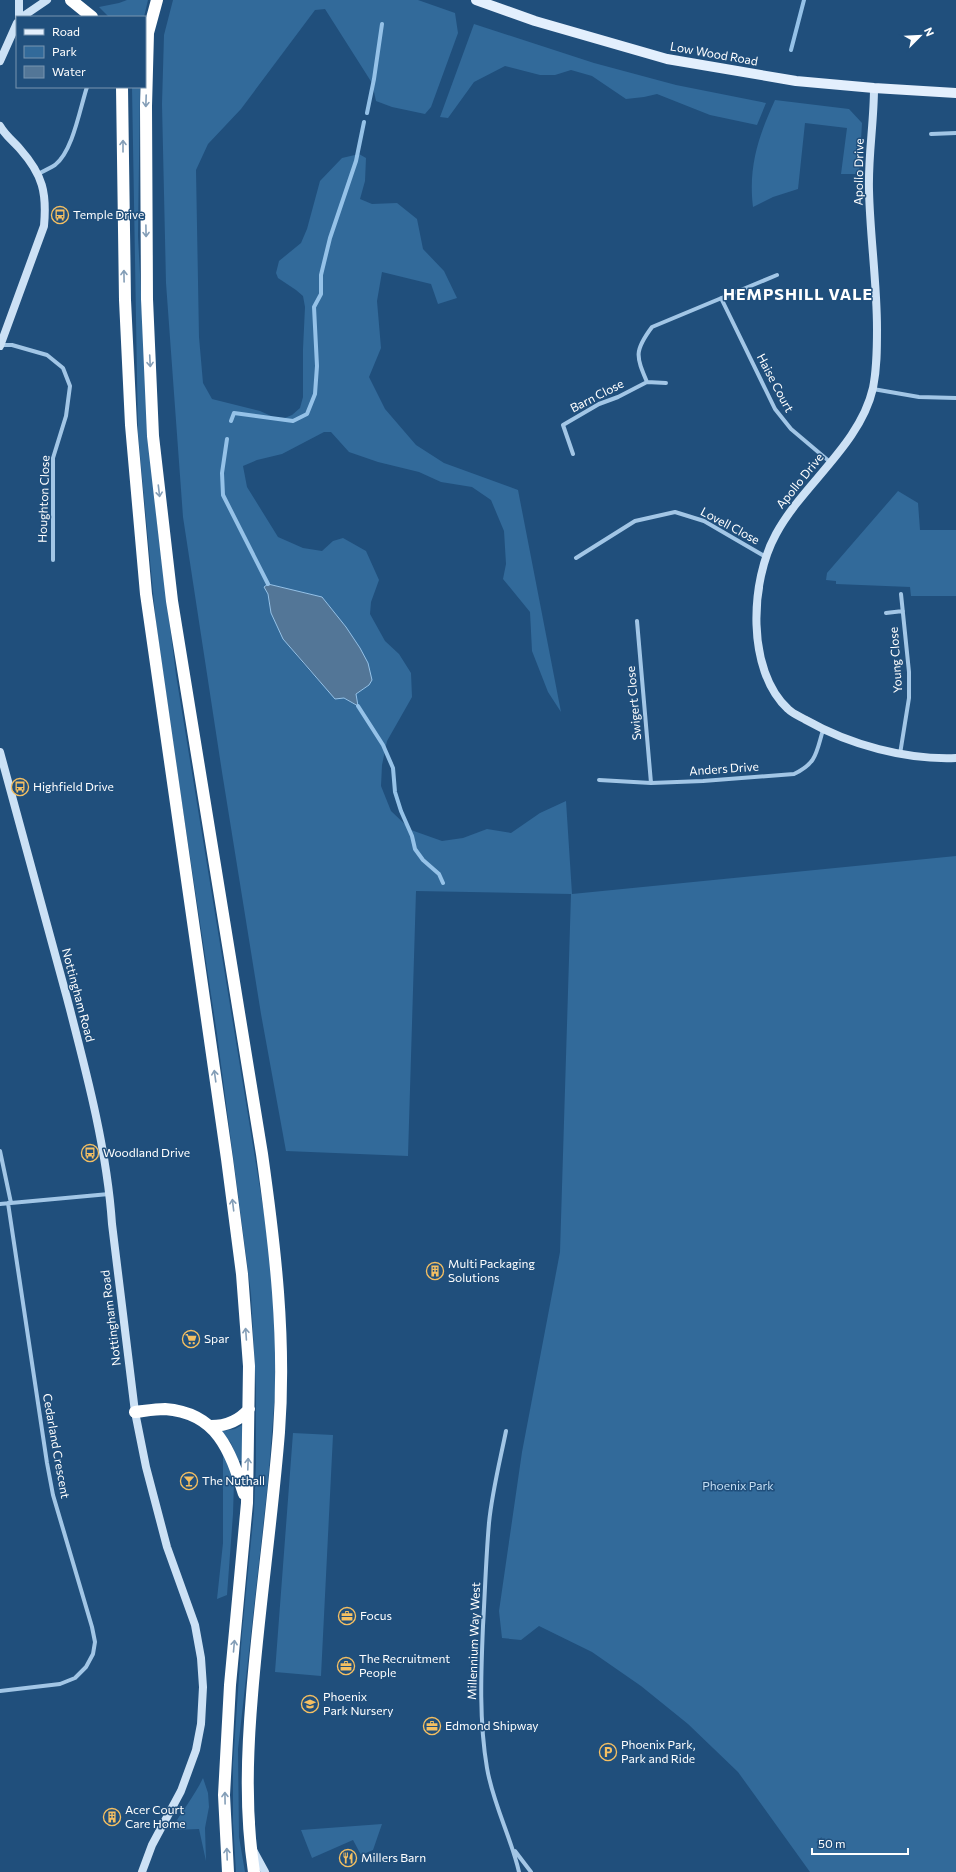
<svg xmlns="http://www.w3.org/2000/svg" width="956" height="1872" viewBox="0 0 956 1872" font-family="Commissioner,sans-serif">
  <rect width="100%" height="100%" fill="#204f7c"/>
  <path fill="#326a9a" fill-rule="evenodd" d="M127 0H148L144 17H109L99 7 119 3Z
    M173 0H418L455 13 458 33 431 107 425 114 392 107 376 101 372 83 325 9 315 10 241 109 208 144 196 170 199 337 203 383 212 399 260 411 280 420 292 415 300 408 303 397V349L305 307 303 296 296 290 278 278 276 273 279 261 301 243 307 229 320 181 342 158 359 154 366 158 365 181 360 199 372 204 397 203 417 219 423 249 444 271 457 298 438 304 431 284 382 272 377 301 381 348 369 377 385 409 416 445 444 463 518 490 561 712 548 692 532 651 530 612 503 579 506 564 504 531 491 500 472 487 441 482 419 472 378 462 349 452 331 432H324L282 454 257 460 243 466 247 487 278 537 303 548 322 551 333 541 343 538 366 551 379 580 371 602 370 614 385 641 399 654 411 673 412 697 387 741 382 765 381 786 391 811 411 830 442 841 463 838 487 829 511 833 540 813 566 801 572 894 956 856V1872H810L738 1772 688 1724 641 1686 592 1652 539 1626 521 1640 502 1638 499 1611 522 1452 560 1252 571 894 416 891 408 1156 286 1151 261 1014 222 772 183 517 166 283 162 104 164 35ZM268 584 322 597 346 627 360 648 369 685 356 694 357 706 344 698H335C305 664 267 633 268 584Z
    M474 24 594 63 676 85 766 103 757 125 710 115 657 94 644 97 626 99 592 76 571 70 555 75H540L505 66 474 82 448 118 440 117Z
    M132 87H140L138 236 148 428 157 522 176 675 264 1213 272 1271 275 1329V1393L268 1482 238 1749 239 1837 245 1872H236L233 1823V1763L242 1633 254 1511 256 1463V1389L251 1294 217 1034 180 791 156 623 138 434Z
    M775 100 849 109 862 123 859 174H841L847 128 805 123 798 189 773 197 753 207C748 166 759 135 775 100Z
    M898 491 918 503 920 530H956V596H911L910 587 836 584V581L826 580 827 573Z
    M242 1425V1461H238L231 1443 221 1431 235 1429Z
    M293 1433 333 1435 321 1676 275 1672Z
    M224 1452 234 1481 233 1514 227 1595 217 1599 223 1543V1458Z
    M203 1778 208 1793 209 1807 205 1828 206 1861 199 1829 171 1830C181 1812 194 1797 203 1778Z
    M382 1824 373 1850 361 1855 353 1840 312 1858 301 1830Z"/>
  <path fill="#537697" stroke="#95c2e8" d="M268 584 322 597 346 627 360 648 368 663 372 680 369 685 356 694 358 706 344 698 335 699 283 639 271 613 268 594 264 587Z"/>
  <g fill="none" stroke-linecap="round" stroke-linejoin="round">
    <path stroke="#95c2e8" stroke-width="4" d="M791 50 804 0
      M367 113 374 79 382 24
      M231 421 234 413 293 421 307 414 315 394 317 366 314 307 321 294V275L330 238 356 161 364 122
      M227 439 222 473 223 495 268 584
      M358 706 383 745 393 768 395 792 401 811 412 836 415 849 423 860 439 874 443 883"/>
    <path stroke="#a2c6e6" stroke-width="4" d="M931 134 956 133
      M38 174C44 171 50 168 55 165 73 151 80 108 87 87
      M721 298 775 409 791 429 830 462
      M1 345H12L47 355 63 368 70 386 66 416 53 458V560
      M647 382C636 356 634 351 652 327L777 275
      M873 389 919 397 956 398
      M573 454 563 425 599 404 618 397 647 382 666 383
      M576 558 635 521 675 512 704 521 766 557
      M886 613 903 611
      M637 621 651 783
      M900 754 909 698V672L901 594
      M599 780 651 783 703 781 794 774C817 763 816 753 823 730
      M0 1151 11 1203
      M0 1204 109 1194
      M506 1431C500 1461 492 1492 489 1523 486 1557 485 1592 483 1626 481 1673 479 1721 487 1768 493 1804 511 1837 519 1872
      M0 1691 60 1684 75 1678 86 1667 93 1654 95 1642 92 1627 53 1495 47 1463 8 1203
      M515 1851 531 1872"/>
    <path stroke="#cce1f5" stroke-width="8" d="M19 17V0
      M22 17 47 0
      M0 61 17 23
      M874 88C874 122 868 156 869 190 870 236 877 282 877 329 877 349 877 368 873 388 860 445 803 484 776 534 750 581 746 670 788 709 793 714 801 717 806 720 850 745 906 760 956 758
      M0 126C5 135 14 142 20 149 43 175 47 193 44 226L0 346
      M0 752C23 834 45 916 67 998 86 1071 107 1149 112 1224L135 1412 146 1467 167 1547 195 1625 201 1658 203 1687 201 1724 196 1750 181 1791 152 1845 142 1872
      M253 1850 265 1872"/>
    <path stroke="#e3effd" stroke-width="10" d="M476 0 535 21 667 59 796 81 874 88 956 93"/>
    <path stroke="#fff" stroke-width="12" d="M71 0 92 17
      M157 0 148 33 146 106 147 299 153 436 172 601 262 1154C275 1246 286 1338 279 1432 272 1520 259 1607 252 1695 247 1754 245 1813 254 1872
      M122 87 125 300 131 425 146 594 227 1159 242 1274 249 1366 247 1503 230 1685 224 1795 228 1872
      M135 1412C144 1411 155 1409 165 1409 218 1413 230 1451 244 1494
      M211 1426C227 1426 239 1421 249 1409"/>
  </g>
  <defs><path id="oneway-shaft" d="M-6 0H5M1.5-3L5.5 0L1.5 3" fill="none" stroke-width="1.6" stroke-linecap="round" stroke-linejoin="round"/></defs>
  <g stroke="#849eb7">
    <use href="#oneway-shaft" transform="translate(146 101) rotate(92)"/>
    <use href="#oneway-shaft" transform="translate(123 146) rotate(-90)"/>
    <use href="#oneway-shaft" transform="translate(146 231) rotate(89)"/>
    <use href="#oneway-shaft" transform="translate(124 276) rotate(-91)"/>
    <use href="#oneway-shaft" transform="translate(150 361) rotate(87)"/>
    <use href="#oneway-shaft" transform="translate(159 491) rotate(83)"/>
    <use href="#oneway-shaft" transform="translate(215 1076) rotate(-98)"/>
    <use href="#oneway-shaft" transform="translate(233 1205) rotate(-97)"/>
    <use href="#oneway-shaft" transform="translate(246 1334) rotate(-94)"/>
    <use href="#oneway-shaft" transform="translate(248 1464) rotate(-88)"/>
    <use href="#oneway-shaft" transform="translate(234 1646) rotate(-85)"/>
    <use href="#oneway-shaft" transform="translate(225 1798) rotate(-91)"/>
    <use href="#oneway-shaft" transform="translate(227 1854) rotate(-92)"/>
  </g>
  <defs>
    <g id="bus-ring" transform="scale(0.9)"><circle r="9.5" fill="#204f7c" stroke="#f4bf62" stroke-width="1.5"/><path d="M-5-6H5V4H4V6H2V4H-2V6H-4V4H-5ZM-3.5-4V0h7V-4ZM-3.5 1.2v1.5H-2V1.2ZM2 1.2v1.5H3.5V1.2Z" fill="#f4bf62"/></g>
    <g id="building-ring" transform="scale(0.9)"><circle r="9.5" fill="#204f7c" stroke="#f4bf62" stroke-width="1.5"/><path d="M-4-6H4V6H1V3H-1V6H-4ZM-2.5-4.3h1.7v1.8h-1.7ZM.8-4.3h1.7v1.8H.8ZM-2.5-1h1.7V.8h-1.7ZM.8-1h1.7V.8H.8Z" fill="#f4bf62"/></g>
    <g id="supermarket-ring" transform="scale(0.9)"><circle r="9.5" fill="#204f7c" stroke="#f4bf62" stroke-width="1.5"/><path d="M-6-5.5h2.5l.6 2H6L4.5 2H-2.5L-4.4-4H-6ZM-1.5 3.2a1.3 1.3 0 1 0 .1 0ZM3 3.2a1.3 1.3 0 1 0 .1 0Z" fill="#f4bf62"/></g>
    <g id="bar-ring" transform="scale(0.9)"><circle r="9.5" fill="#204f7c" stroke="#f4bf62" stroke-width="1.5"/><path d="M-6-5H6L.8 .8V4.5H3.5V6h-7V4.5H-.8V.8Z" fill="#f4bf62"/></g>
    <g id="office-ring" transform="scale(0.9)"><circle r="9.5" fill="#204f7c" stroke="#f4bf62" stroke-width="1.5"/><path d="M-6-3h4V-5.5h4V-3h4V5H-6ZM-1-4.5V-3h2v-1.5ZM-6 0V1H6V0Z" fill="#f4bf62"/></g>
    <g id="school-ring" transform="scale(0.9)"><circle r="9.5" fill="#204f7c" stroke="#f4bf62" stroke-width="1.5"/><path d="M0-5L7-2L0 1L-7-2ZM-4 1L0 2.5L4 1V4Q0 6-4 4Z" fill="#f4bf62"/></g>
    <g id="parking-ring" transform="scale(0.9)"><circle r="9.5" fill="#204f7c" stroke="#f4bf62" stroke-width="1.5"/><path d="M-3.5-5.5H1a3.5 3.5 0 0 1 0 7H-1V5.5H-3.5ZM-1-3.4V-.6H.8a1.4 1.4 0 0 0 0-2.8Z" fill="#f4bf62"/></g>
    <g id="restaurant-ring" transform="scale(0.9)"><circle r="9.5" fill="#204f7c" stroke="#f4bf62" stroke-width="1.5"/><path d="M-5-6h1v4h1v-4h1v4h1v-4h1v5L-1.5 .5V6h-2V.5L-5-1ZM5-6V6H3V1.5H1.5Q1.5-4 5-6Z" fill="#f4bf62"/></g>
  </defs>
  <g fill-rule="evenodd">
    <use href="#bus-ring" x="60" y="215"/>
    <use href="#bus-ring" x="20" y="787"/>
    <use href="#bus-ring" x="90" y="1153"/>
    <use href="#building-ring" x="435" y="1271"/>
    <use href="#supermarket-ring" x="191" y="1339"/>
    <use href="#bar-ring" x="189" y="1481"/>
    <use href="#office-ring" x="347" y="1616"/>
    <use href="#office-ring" x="346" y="1666"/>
    <use href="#school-ring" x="310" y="1704"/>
    <use href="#office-ring" x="432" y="1726"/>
    <use href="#parking-ring" x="608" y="1752"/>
    <use href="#building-ring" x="112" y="1817"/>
    <use href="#restaurant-ring" x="348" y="1858"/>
  </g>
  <g text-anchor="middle" stroke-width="3" stroke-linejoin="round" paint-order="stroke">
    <g font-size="12" fill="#fff" stroke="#204f7c">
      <text transform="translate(714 54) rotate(10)" y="4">Low Wood Road</text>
      <text transform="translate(859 172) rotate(-89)" y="4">Apollo Drive</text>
      <text transform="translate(775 383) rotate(62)" y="4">Haise Court</text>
      <text transform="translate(597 396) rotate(-27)" y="4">Barn Close</text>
      <text transform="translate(800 481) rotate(-51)" y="4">Apollo Drive</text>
      <text transform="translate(44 499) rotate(-88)" y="4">Houghton Close</text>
      <text transform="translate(730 526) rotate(28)" y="4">Lovell Close</text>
      <text transform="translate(896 660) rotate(-94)" y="4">Young Close</text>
      <text transform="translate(634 703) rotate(-95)" y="4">Swigert Close</text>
      <text transform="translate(724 769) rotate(-4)" y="4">Anders Drive</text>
      <text transform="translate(78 995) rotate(75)" y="4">Nottingham Road</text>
      <text transform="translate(111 1318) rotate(-97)" y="4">Nottingham Road</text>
      <text transform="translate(56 1446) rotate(80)" y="4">Cedarland Crescent</text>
      <text transform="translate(474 1641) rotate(-88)" y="4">Millennium Way West</text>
    </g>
    <g font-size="12" fill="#fff" stroke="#204f7c" text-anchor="start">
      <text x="73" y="219">Temple Drive</text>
      <text x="33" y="791">Highfield Drive</text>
      <text x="103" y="1157">Woodland Drive</text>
      <text x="448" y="1268">Multi Packaging<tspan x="448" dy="14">Solutions</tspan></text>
      <text x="204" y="1343">Spar</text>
      <text x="202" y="1485">The Nuthall</text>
      <text x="360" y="1620">Focus</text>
      <text x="359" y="1663">The Recruitment<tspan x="359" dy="14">People</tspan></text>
      <text x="323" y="1701">Phoenix<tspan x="323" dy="14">Park Nursery</tspan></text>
      <text x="445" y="1730">Edmond Shipway</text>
      <text x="621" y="1749">Phoenix Park,<tspan x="621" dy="14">Park and Ride</tspan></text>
      <text x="125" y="1814">Acer Court<tspan x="125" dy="14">Care Home</tspan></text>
      <text x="361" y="1862">Millers Barn</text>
    </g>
    <g font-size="12" fill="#c5dff5" stroke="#204f7c">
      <text x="738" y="1490">Phoenix Park</text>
    </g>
    <g font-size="16" font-weight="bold" letter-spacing="1" fill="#fff" stroke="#204f7c">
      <text x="798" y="300">HEMPSHILL VALE</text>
    </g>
  </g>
  <rect x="16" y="16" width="130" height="72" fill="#204f7c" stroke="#7995b0"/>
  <rect x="24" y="29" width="20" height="6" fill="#e3effd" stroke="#7995b0"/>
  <text x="52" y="36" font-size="12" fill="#ffffff">Road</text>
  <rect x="24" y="46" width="20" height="12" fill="#326a9a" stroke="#7995b0"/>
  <text x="52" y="56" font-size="12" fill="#ffffff">Park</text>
  <rect x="24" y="66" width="20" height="12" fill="#537697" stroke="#7995b0"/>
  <text x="52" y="76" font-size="12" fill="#ffffff">Water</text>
  <g transform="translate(920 36) rotate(66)" stroke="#204f7c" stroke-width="3" paint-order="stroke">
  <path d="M0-3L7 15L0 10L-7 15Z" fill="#ffffff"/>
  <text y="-6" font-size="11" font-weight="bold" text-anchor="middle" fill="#ffffff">N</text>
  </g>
  <path d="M812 1848v6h96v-6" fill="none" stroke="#ffffff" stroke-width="2"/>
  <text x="818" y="1848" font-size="12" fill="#ffffff" stroke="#204f7c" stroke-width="3" paint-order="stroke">50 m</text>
</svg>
